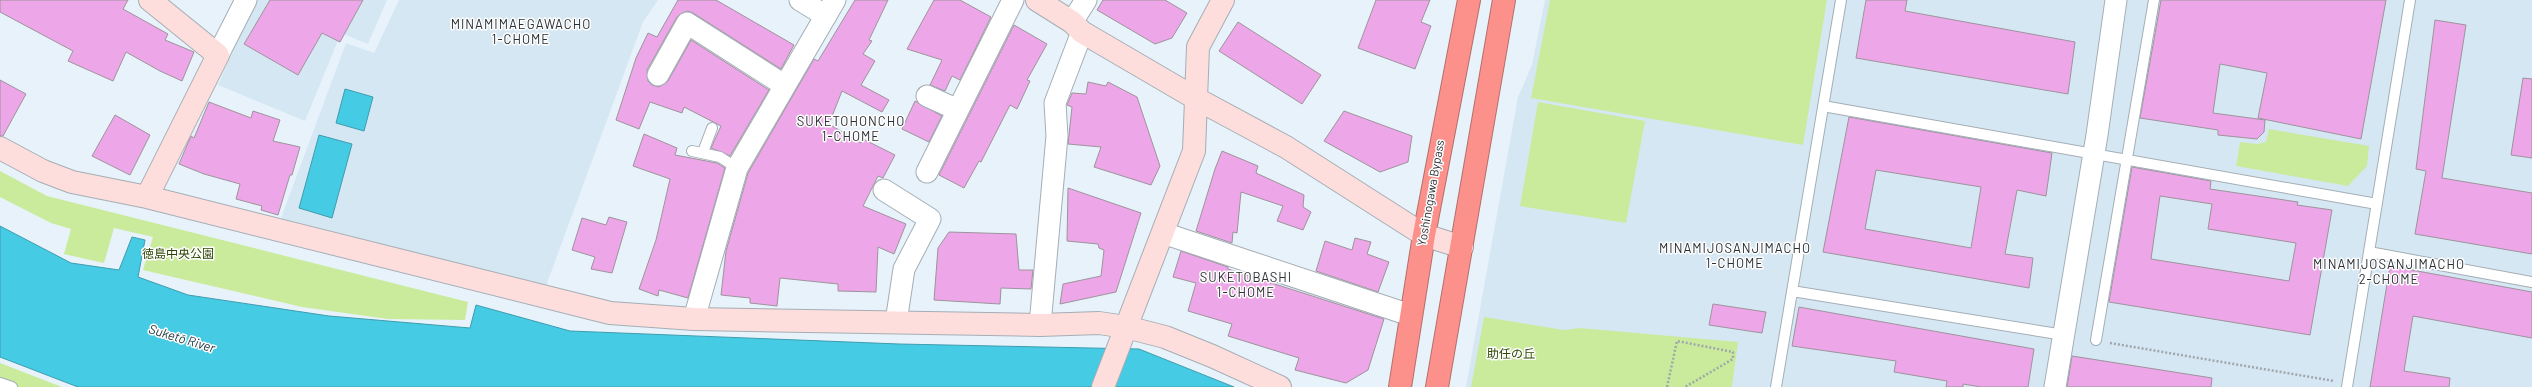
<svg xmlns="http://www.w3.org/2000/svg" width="2532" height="387" viewBox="0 0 2532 387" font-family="Barlow,'Noto Sans JP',sans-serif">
  <rect width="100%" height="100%" fill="#e8f2fa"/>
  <path fill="#d6e7f4" d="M255 0H387L368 44 341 33 305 121 218 85Z
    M399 0H658L643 22 546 286 281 218 346 43 374 53Z
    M1545 0H2532V387H1466L1518 97 1532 65Z"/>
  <path fill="#caeb9c" d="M1550 0H1827L1803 145 1531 98Z
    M1538 102 1645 121 1626 223 1520 206Z
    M2269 129 2369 146 2367 166 2348 186 2236 166 2240 142 2257 144 2266 142Z
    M0 171 47 196 468 302 465 320 388 319 302 307 143 270 153 237 114 228 104 263 64 254 71 229 51 223 0 197Z
    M1484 317 1564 330 1580 328 1738 342 1732 387H1471Z
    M0 363 62 387H0Z"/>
  <path fill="#46cbe4" stroke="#3e9caf" d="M345 89 373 97 364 131 336 123Z
    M319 135 352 144 332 218 299 208Z
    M0 226 71 263 119 270 132 237 145 240 138 277 188 295 329 316 470 328 476 305 570 331 899 344 1139 349 1234 387H78L0 357Z"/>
  <path fill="#eda6e7" stroke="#9d949c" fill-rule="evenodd" d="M0 0H128L123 9 168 34 165 40 194 52 182 81 160 71 126 52 113 81 68 61 73 51 0 12Z
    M270 0H363L340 42 322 33 298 75 244 44Z
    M678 0H716L794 45 781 69 693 13 687 11 677 17 647 70 648 81 652 85 659 87 668 81 691 40 769 90 730 156 711 148 721 126 684 107 682 113 650 102 639 129 616 120 636 58 648 33 657 37Z
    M855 0H888L869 40 872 41 863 54 875 61 861 85 889 100 882 112 842 91 829 124 861 143 863 139 895 155 883 178 878 176 863 206 906 224 894 254 878 247 876 292 838 291V284L780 278 777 306 750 303V298L721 295 726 251 748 173 814 59 818 61Z
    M934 0H960L991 17 960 80 952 76 945 91 930 85 942 60 907 49Z
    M1103 0H1165L1187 13 1172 38 1155 44 1097 10Z
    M1376 0H1430L1421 22 1431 26 1415 69 1358 48Z
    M1866 0H1907L1905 11 2075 42 2068 94 1856 58Z
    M2161 0H2386L2361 139 2258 118 2267 73 2220 64 2213 113 2265 120 2264 132 2257 139 2218 135V130L2140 118Z
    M2435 20 2466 25 2442 178 2532 193V254L2415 234 2426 171 2416 169Z
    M1238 22 1321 75 1302 104 1219 51Z
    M1014 25 1047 44 1027 80 1030 81 1017 109 1010 105 981 162 979 161 964 188 939 175Z
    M2523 78 2532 79V158L2511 155Z
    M0 80 26 94 3 136H0Z
    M1088 82 1106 86 1108 82 1137 97 1160 166 1151 185 1094 167 1101 147 1068 144 1072 107 1067 105 1072 93 1086 94Z
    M915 101 942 116 929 142 902 129Z
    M209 102 251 118 253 111 280 120 273 141 300 147 292 175H290L278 215 261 210 262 206 236 199 240 184 204 174 179 164 191 136 194 138Z
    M1344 111 1412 136 1408 162 1380 172 1324 141Z
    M115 115 150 135 130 175 92 156Z
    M1849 117 2052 153 2046 196 2017 190 2005 254 2033 258 2029 288 1823 252ZM1876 170 1981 187 1971 248 1865 229Z
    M644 134 677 148 675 155 717 163 725 168 688 298 659 290 658 296 639 289 656 240 670 179 633 166Z
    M1222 151 1258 166 1256 173 1304 195 1303 207 1311 212 1303 230 1277 221 1283 206 1241 192 1237 233 1233 232 1232 243 1196 231 1215 169Z
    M2132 167 2211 181 2210 189 2298 202 2297 205 2332 210 2310 335 2109 302ZM2160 196 2212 204 2208 229 2296 243 2289 281 2151 259Z
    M1068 188 1141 213 1116 292 1060 304 1063 284 1101 276 1104 250 1099 248 1098 244 1067 241Z
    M609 217 627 222 612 273 591 269 595 257 572 250 582 218 606 225Z
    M949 232 1016 234 1019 270H1033L1031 289 1001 288 1000 304 934 300 938 248Z
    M1355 238 1371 242 1367 254 1389 262 1378 292 1316 271 1325 241 1352 250Z
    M1181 251 1228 267V269L1384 319 1368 370 1346 383 1295 370 1299 358 1228 336 1232 324 1188 311 1196 283 1173 277Z
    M2390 266 2532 292V338L2413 316 2404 371 2450 378 2449 387H2370Z
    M1713 304 1766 312 1762 333 1709 325Z
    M1799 307 2034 349 2028 387H1981L1963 384V387H1946L1947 381 1894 372 1896 361 1792 346Z
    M2072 356 2212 378 2211 387H2067Z"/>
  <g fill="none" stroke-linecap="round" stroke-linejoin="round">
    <g stroke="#a4aeb5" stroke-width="12">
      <path id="lane" d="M1823 106 2377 204
        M692 151 720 157 737 168
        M703 152 712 128
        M2369 252 2532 282
        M1792 291 2064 335
        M2096 340 2154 0
        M0 383 12 387
        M1776 387 1841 0
        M2347 387 2410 0"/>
    </g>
    <g stroke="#a4aeb5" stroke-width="23">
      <path id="street" d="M800 0 826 16
        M1072 22 1086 0
        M218 55 246 0
        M658 75 687 23 784 85
        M927 96 958 110
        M927 172 1013 0
        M884 190 930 219 904 269 896 322
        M1163 233 1410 315
        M694 319 737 168 835 0
        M1040 325 1057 136 1055 103 1082 32
        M2055 387 2097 135 2116 0"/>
    </g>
    <g stroke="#a4aeb5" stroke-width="24">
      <path id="secondary" d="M1037 0 1072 22 1082 32 1195 98 1286 147 1424 235 1462 247
        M0 148 43 171 72 182 147 197 610 313 694 319 1040 325 1099 323 1126 327 1165 337 1212 356 1280 387
        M147 197 218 55 150 0
        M1103 387 1194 151 1198 47 1223 0"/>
    </g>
    <g stroke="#b36f6c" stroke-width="24">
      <path id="highway" d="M1400 387 1424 235 1469 0
        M1437 387 1504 0"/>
    </g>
    <path stroke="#9fa6ac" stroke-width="2.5" stroke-dasharray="2 2" stroke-linecap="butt" d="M2110 343 2334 381
      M1667 387 1677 341 1733 352V359L1685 387"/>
    <use href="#lane" stroke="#fff" stroke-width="10"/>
    <use href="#street" stroke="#fff" stroke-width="21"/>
    <use href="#secondary" stroke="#fededc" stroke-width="22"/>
    <use href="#highway" stroke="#fc918c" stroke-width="22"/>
  </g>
  <g text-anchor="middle" stroke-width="3" stroke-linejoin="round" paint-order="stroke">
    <g font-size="12" fill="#2b2f32" stroke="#fefefe">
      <text transform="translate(1431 193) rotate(-80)" y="4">Yoshinogawa Bypass</text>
    </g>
    <g font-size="12" fill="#304505" stroke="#fefefe">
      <text x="178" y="258">徳島中央公園</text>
      <text x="1511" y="358">助任の丘</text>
    </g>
    <g font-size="13" letter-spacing="1" fill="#2b2f32" stroke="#fefefe">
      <text x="521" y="29">MINAMIMAEGAWACHO<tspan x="521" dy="15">1-CHOME</tspan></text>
      <text x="851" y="126">SUKETOHONCHO<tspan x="851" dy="15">1-CHOME</tspan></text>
      <text x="1735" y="253">MINAMIJOSANJIMACHO<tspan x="1735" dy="15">1-CHOME</tspan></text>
      <text x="2389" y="269">MINAMIJOSANJIMACHO<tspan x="2389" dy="15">2-CHOME</tspan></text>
      <text x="1246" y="282">SUKETOBASHI<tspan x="1246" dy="15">1-CHOME</tspan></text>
    </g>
    <g font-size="13" font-style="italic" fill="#1c3338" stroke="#fefefe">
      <text transform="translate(182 338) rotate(17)" y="5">Suketō River</text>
    </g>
  </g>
</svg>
